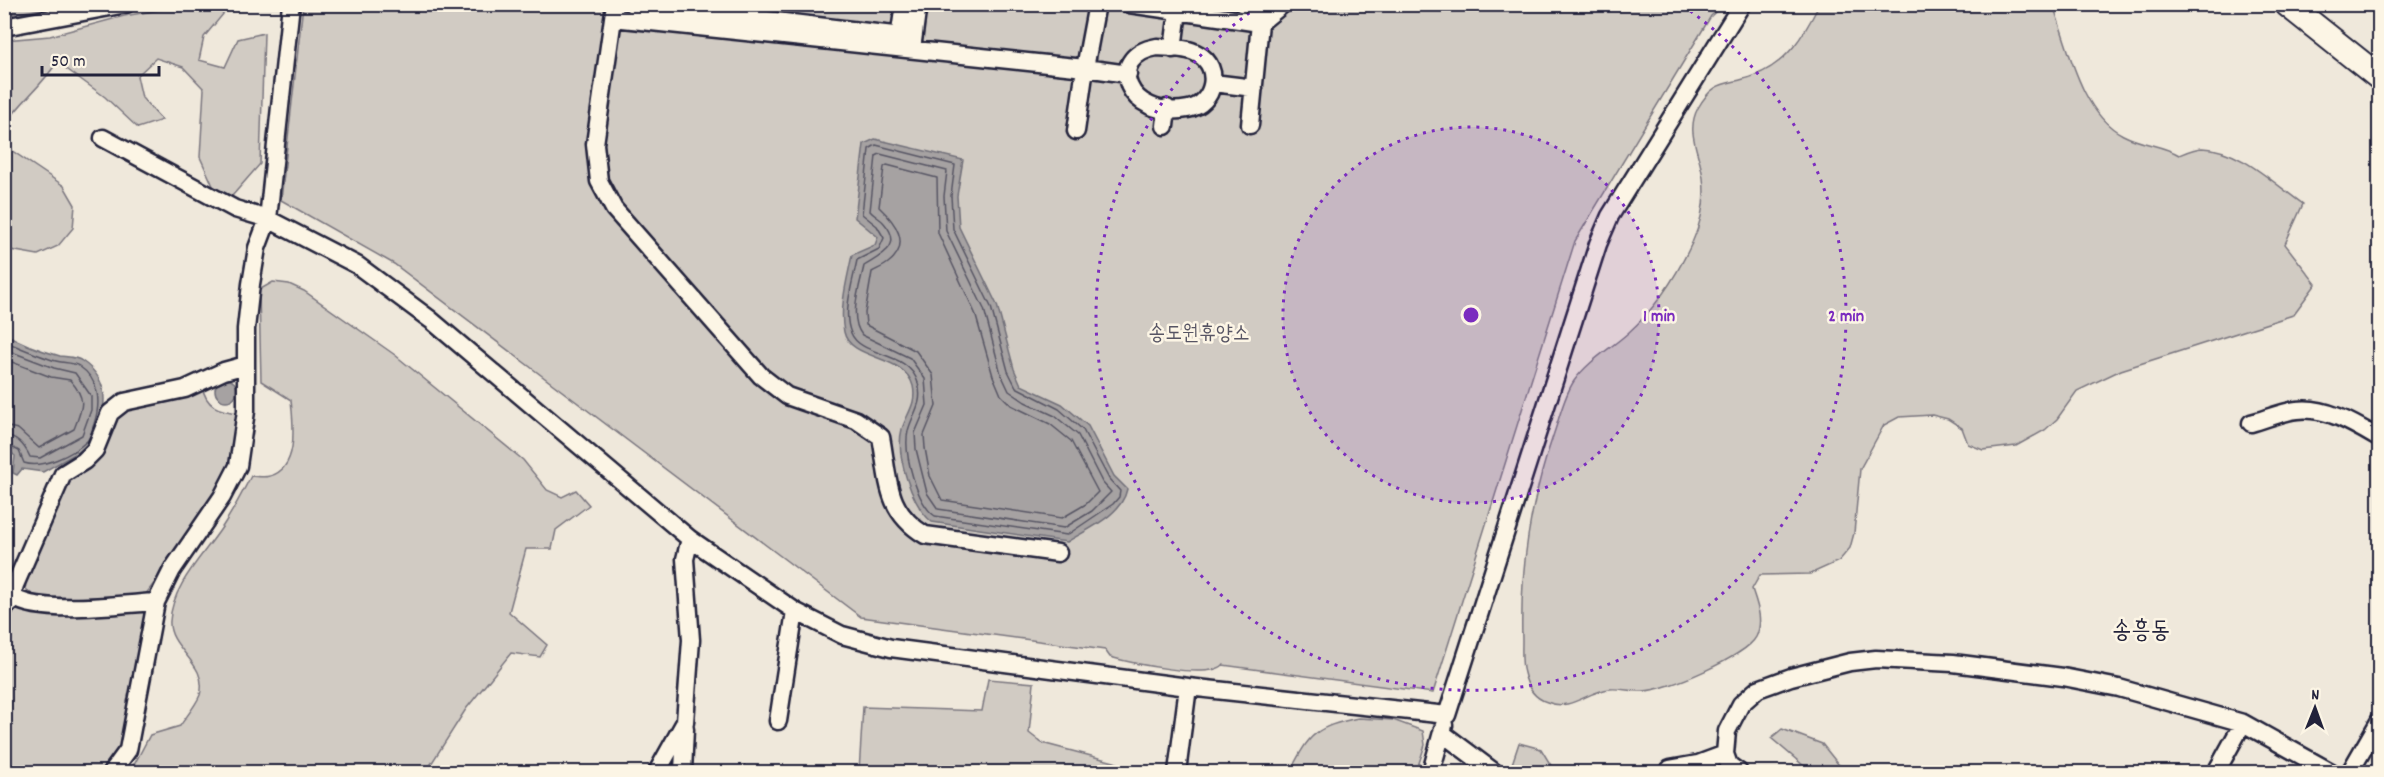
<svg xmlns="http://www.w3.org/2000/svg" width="2384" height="777" viewBox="0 0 2384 777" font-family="Dekko,'Poor Story',sans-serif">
  <rect width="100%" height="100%" fill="#efe8db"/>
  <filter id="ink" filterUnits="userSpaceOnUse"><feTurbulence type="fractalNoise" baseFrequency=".0167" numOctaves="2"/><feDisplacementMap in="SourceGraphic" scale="12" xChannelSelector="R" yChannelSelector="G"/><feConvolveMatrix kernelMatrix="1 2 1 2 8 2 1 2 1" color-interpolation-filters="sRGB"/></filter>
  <g filter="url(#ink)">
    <path fill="#d1cbc3" stroke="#7a767f" stroke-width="1.5" d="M5 4H65V5L5 15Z
      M195 4 228 5 229 7 204 37 199 60 225 67 238 39 264 33 260 164 232 196 214 188 200 157 204 89 183 67 156 58 137 76 142 98 162 120 138 128 105 97 57 62C42 86 20 102 5 125V40L50 36 124 16Z
      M303 5H1723L1711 16 1575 241 1433 693 1223 665C1208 680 1131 663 1110 657L1105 650 861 617 394 264 281 200Z
      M1819 5H2053C2068 46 2081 114 2123 135 2142 145 2162 145 2179 155 2186 152 2195 148 2202 148 2240 149 2273 183 2303 204L2285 244 2316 284 2293 315 2121 370 2077 391 2057 419 2045 430 2016 446 1983 450 1968 444 1962 428 1948 419 1932 415 1899 417 1884 425 1860 469 1854 533 1850 548 1839 561 1810 574 1760 575 1752 589C1757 604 1764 621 1756 637 1746 656 1666 691 1643 691 1632 692 1621 688 1610 689 1587 691 1571 712 1547 702 1534 698 1527 686 1524 673 1521 664 1522 651 1522 640 1520 566 1530 503 1554 433 1560 416 1564 396 1574 381 1588 361 1610 349 1628 333 1655 309 1677 275 1692 243 1701 223 1706 200 1703 178 1700 153 1685 132 1698 108 1715 78 1727 86 1753 76 1787 64 1804 35 1819 5Z
      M4 132 8 148 64 186 75 205 73 228 58 246 38 255 5 249Z
      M273 282 289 284 304 291 395 355 523 460 547 490 562 497 576 490 589 505 556 530 552 549H526L509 612 547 645 540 657 511 653 466 709 426 772H125L135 763 150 735 180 726C186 717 196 705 200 695 209 663 168 649 170 621 172 583 208 551 226 521 235 507 243 491 251 476 256 476 264 478 270 476 300 468 293 422 291 400L261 381 259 290Z
      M202 386C206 407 219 411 239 413L232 468 170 563 145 595 45 599 33 595 26 589 24 575C51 515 71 456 121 410Z
      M13 607 47 613 145 611 125 742 115 763 98 772H5V615Z
      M988 679 1034 683 1029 733 1042 743 1114 762 1140 772H859L863 707 982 711Z
      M1358 718 1393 720 1423 731 1425 745 1416 772H1290C1309 734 1315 727 1358 718Z
      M1782 729 1822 744 1838 764 1850 772H1811L1771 738Z
      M1519 743 1541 749 1555 772H1514L1512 764Z"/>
    <path fill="#a6a2a2" stroke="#716f79" stroke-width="1.5" d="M875 139 963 160 957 196 959 227 997 305 1014 369 1021 385 1062 404 1088 426 1114 476 1127 489C1122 515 1088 529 1067 542L932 522C912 506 895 455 902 429 907 413 917 404 913 386 905 354 850 361 844 332 839 307 847 280 852 255L875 245 878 237 855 218 864 144Z
      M4 333C20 343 42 351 60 356 67 357 77 357 82 361 115 383 104 414 93 444L43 472 22 469 17 475 13 473 15 456 5 447Z
      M215 390a11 11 0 1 1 22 0a11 11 0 1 1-22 0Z"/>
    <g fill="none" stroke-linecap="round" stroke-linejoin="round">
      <path stroke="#575564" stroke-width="1.5" d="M876 145 955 165 951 196 953 229 991 307 1008 371 1016 387 1059 409 1083 430 1109 479 1120 491 1119 497 1113 504 1067 535 935 516C917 504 903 453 908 431 912 414 924 404 918 383 909 350 861 358 851 333 842 313 853 281 857 260L879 249 884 238 877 226 862 214 869 149Z
        M880 154 947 171 944 196 946 231 984 309 1001 374 1009 391 1025 402 1055 416 1078 435 1102 482 1111 492 1092 511 1064 528 938 509 927 493 916 449 915 433 927 405 925 379 910 358 862 335C848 318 860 285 864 266 879 256 905 247 884 223 880 218 874 216 870 211L876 156Z
        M887 165 937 178 938 233 975 313 993 376 1001 395 1011 405 1050 424 1071 441 1098 492 1086 504 1062 518 942 500 930 476 925 448 924 435 936 406 933 375 916 351 866 325 865 313 872 272C877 269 883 267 888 263 913 244 894 221 879 207L884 167Z
        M4 341C21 348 39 356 56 361 63 363 73 362 79 366 100 380 101 403 94 424 92 429 91 437 87 441 72 455 43 469 24 463L19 451 4 443
        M4 349 54 368 75 373 91 396V410L82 435 40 458 30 457C25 446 17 436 4 435
        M4 359 51 377 70 380C87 399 83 407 74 429L39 448 18 429 4 426"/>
      <g stroke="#22223b" stroke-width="21">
        <path id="street" d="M615 4 595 144 599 181 614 209 761 376 787 396 856 420 881 437C889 479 885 511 925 535L1058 553
          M632 4 902 36
          M1129 4 1260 23 1250 125
          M613 18 1085 68 1097 4
          M1239 20 1259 4
          M1260 23 1283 4
          M4 27 126 4
          M898 46 904 4
          M1157 47C1169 48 1187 47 1198 54 1222 67 1215 104 1188 109 1127 121 1103 56 1157 47Z
          M912 49 918 4
          M1173 49 1178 11
          M1213 83 1254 88
          M1165 126 1167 108
          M1076 131 1085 68 1128 74
          M103 138 235 209 268 219 357 265 431 320 690 539 795 611 842 635 891 648 1188 687 1447 715 1598 244 1610 216 1742 4
          M2251 423C2266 419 2281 412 2297 410 2326 406 2356 425 2380 439
          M15 598 13 592 15 585 63 474 84 461 95 450 110 413 124 402 185 389 224 371 246 365
          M4 608 15 598C42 615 123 604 156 602
          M778 721 795 611
          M1442 733 1494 772
          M1670 769 1698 764 1725 754
          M112 772 128 750 156 602 172 570 222 497 238 466 246 411V329L251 284 257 248 268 219 291 4
          M657 772 685 722 691 640 685 559 690 539
          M683 772 685 729
          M1177 772 1188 687
          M1431 772 1444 725
          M1739 772 1729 765 1725 754 1727 731 1741 704 1758 689 1791 677 1850 662 1876 659 1953 663 2063 677 2119 688 2243 723 2331 772
          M2216 772 2243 723
          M2350 772 2380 720"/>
      </g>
      <g stroke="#22223b" stroke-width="28">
        <path id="secondary" d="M2287 4 2380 78"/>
      </g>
      <use href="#street" stroke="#fcf5e5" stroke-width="16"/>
      <use href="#secondary" stroke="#fcf5e5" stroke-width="24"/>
    </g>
  </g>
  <circle cx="1471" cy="315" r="188" fill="#7b2cbf" fill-opacity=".12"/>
  <g fill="none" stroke="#7b2cbf" stroke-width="3" stroke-dasharray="3 6">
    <circle cx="1471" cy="315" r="188"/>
    <path d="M1683 6A375 375 0 1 1 1259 6"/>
  </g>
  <g text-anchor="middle" stroke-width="5" stroke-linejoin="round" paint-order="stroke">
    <g font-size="21" fill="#575564" stroke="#fcf5e5">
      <text x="1199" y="339">송도원휴양소</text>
    </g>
    <g font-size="24" fill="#22223b" stroke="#fcf5e5">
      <text x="2141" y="637">송흥동</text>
    </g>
  </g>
  <circle cx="1471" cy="315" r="9" fill="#7b2cbf" stroke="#fcf5e5" stroke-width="3"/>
  <g font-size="18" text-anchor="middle" font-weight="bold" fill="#7b2cbf" stroke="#fcf5e5" stroke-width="5" stroke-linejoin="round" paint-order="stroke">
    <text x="1659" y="321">1 min</text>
    <text x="1846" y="321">2 min</text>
  </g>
  <rect width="2384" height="777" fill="none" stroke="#fcf5e5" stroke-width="24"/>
  <rect x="12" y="12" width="2360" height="753" fill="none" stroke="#22223b" stroke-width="2" filter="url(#ink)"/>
  <g transform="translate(2315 708) rotate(1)" stroke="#fcf5e5" stroke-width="4.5" paint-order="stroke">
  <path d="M0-4.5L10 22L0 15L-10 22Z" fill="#22223b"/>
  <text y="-9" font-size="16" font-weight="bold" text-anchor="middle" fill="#22223b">N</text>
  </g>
  <path d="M42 66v9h117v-9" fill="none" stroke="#22223b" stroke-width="3"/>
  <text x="51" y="66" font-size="18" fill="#22223b" stroke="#fcf5e5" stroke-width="4.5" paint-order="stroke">50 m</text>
</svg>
